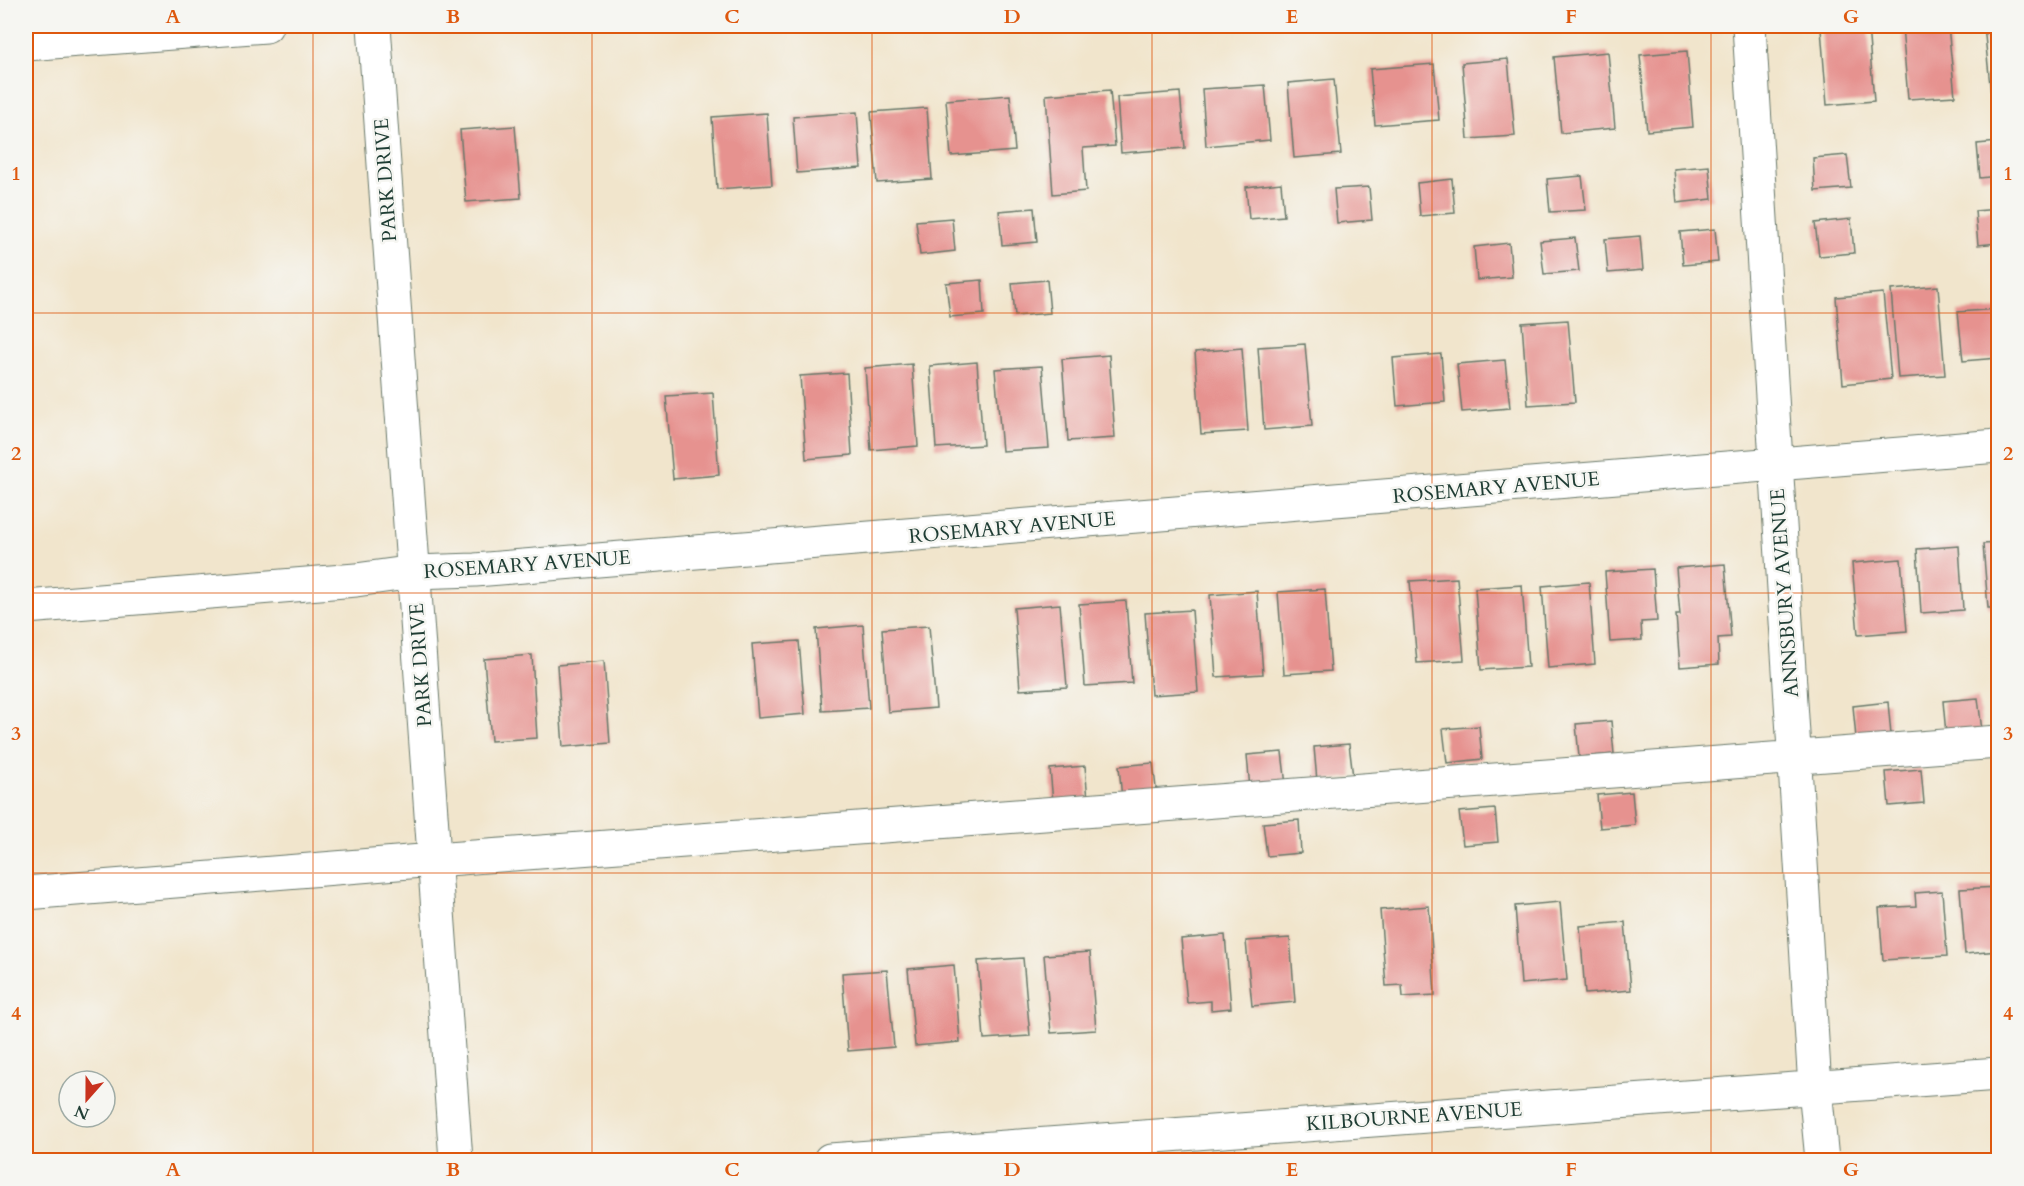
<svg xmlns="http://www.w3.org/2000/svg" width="2024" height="1186" viewBox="0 0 2024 1186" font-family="Cardo,serif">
  <rect width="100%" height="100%" fill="#f6f6f2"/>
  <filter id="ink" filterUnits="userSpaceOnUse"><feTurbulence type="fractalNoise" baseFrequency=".0167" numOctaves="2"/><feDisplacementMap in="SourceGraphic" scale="12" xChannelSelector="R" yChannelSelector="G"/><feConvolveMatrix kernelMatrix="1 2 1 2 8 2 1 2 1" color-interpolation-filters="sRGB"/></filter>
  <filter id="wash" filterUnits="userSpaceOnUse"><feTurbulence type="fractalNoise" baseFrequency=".008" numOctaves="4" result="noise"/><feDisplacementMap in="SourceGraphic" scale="24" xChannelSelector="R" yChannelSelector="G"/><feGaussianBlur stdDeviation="1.35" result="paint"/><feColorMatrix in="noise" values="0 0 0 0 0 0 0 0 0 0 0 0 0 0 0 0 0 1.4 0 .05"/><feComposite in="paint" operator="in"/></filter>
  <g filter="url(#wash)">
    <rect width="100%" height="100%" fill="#f1e5cc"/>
    <g id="blocks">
      <path fill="#e6928f" d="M1868 26 1874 101 1827 105 1821 29Z
        M1902 26H1948L1955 96 1908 99Z
        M1984 26H1998V94L1991 95Z
        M1687 51 1693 127 1647 131 1640 55Z
        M1608 52 1615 128 1561 133 1554 57Z
        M1508 59 1515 136 1468 139 1462 63Z
        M1434 64 1439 120 1375 125 1370 69Z
        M1334 79 1341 154 1294 158 1288 83Z
        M1265 85 1270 140 1206 146 1202 89Z
        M1110 90 1115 146 1083 148 1086 191 1053 194 1046 95Z
        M1180 92 1185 148 1121 153 1117 97Z
        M1010 95 1015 151 951 156 946 100Z
        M927 108 932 179 877 183 871 112Z
        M857 112 861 168 797 173 793 117Z
        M767 113 772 185 717 189 712 117Z
        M515 126 521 198 466 202 460 130Z
        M1998 142V176L1980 178 1977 144Z
        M1847 155 1851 188 1815 191 1813 158Z
        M1709 166 1712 199 1677 203 1674 169Z
        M1582 176 1586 210 1550 212 1547 179Z
        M1452 179 1455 213 1420 216 1417 183Z
        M1281 183 1284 216 1249 219 1246 187Z
        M1369 187 1372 220 1337 223 1334 189Z
        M1034 208 1037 242 1002 245 999 211Z
        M1998 209V243L1978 245 1975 211Z
        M952 218 955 251 920 255 916 221Z
        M1851 219 1854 253 1819 256 1815 223Z
        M1715 229 1718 262 1683 265 1680 232Z
        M1640 236 1643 270 1608 273 1605 239Z
        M1575 238 1579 271 1544 274 1540 241Z
        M1509 243 1512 277 1477 280 1474 247Z
        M982 280 984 314 950 317 946 283Z
        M1047 280 1050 313 1015 316 1012 283Z
        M1938 286 1945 375 1898 378 1891 290Z
        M1883 293 1891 379 1843 384 1836 297Z
        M1998 309V358L1963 361 1958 312Z
        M1568 320 1575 402 1528 405 1522 323Z
        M1305 344 1312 426 1264 430 1258 347Z
        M1242 348 1248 431 1201 434 1195 352Z
        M1441 354 1445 402 1397 406 1393 358Z
        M1109 355 1115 438 1068 441 1062 359Z
        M1505 360 1510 408 1462 412 1457 364Z
        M977 362 983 445 936 448 930 366Z
        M912 364 918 446 871 450 865 368Z
        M1042 366 1049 448 1002 451 995 369Z
        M847 373 852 455 806 459 800 376Z
        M713 393 719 475 673 479 666 396Z
        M1998 543V608H1988L1983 544Z
        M1959 546 1963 610 1921 613 1917 549Z
        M1901 559 1907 631 1858 635 1852 563Z
        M1725 564 1731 637 1718 638 1719 664 1680 667 1676 615H1680L1676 568Z
        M1653 569 1657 621 1641 622 1642 640 1610 642 1605 572Z
        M1457 578 1464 660 1417 663 1410 581Z
        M1589 582 1595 664 1548 668 1542 586Z
        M1522 585 1528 667 1481 670 1475 588Z
        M1325 589 1331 671 1284 674 1278 592Z
        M1257 591 1263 674 1216 677 1210 595Z
        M1126 601 1132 683 1085 686 1079 604Z
        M1060 604 1067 687 1020 690 1014 608Z
        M1192 610 1198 692 1151 695 1145 613Z
        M863 625 869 708 822 711 816 629Z
        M929 626 936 708 888 712 882 629Z
        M799 641 805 714 758 718 752 644Z
        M532 655 537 738 491 741 484 659Z
        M604 661 610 743 563 747 557 665Z
        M1978 698 1982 731 1946 734 1943 701Z
        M1888 702 1891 735 1856 738 1853 706Z
        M1611 721 1614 754 1579 757 1576 724Z
        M1479 726 1482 759 1447 763 1443 729Z
        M1349 744 1353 777 1317 781 1314 747Z
        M1282 752 1286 785 1250 789 1247 755Z
        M1153 763 1157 796 1122 799 1119 766Z
        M1085 766 1088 799 1053 802 1050 769Z
        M1921 769 1924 803 1889 806 1886 772Z
        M1632 792 1635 825 1600 828 1597 795Z
        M1495 809 1498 842 1463 845 1459 812Z
        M1299 820 1301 853 1267 856 1263 823Z
        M1998 887V951L1965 954 1960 889Z
        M1942 891 1947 956 1883 960 1879 908 1916 906 1915 893Z
        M1560 902 1567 980 1521 984 1515 906Z
        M1429 906 1435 995 1403 997 1402 985 1386 986 1380 910Z
        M1625 922 1631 990 1585 994 1580 926Z
        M1225 935 1231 1008 1211 1010V1001L1187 1003 1181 939Z
        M1290 938 1295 1002 1252 1006 1246 941Z
        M1090 952 1096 1030 1051 1033 1044 955Z
        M1023 958 1030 1036 984 1039 978 961Z
        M954 965 960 1042 915 1046 908 969Z
        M887 970 894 1047 848 1051 842 973Z"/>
    </g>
  </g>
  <g filter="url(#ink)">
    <use href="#blocks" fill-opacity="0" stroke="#687869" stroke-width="1.5"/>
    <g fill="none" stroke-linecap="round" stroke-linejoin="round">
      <g stroke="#687869" stroke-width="35">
        <path id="minor" d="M374 26 456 1160
          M1749 26 1815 1088 1822 1160
          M26 44 266 26
          M26 607 356 580 414 572 475 570 1998 446
          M26 893 434 860 1998 742
          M830 1160 1998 1074"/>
      </g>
      <use href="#minor" stroke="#fff" stroke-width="33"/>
    </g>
  </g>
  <path fill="none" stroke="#de580e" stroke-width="1.5" stroke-opacity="0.55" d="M313 26V1160M592 26V1160M872 26V1160M1152 26V1160M1432 26V1160M1711 26V1160M26 313H1998M26 593H1998M26 873H1998"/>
  <g text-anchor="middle" stroke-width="5" stroke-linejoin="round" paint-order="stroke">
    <g font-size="20" fill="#1f3d34" stroke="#f6f6f2">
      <text transform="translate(385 180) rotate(-94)" y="7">PARK DRIVE</text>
      <text transform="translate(1496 487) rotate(-5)" y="7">ROSEMARY AVENUE</text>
      <text transform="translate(1012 527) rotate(-5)" y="7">ROSEMARY AVENUE</text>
      <text transform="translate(527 564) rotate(-4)" y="7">ROSEMARY AVENUE</text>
      <text transform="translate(1784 593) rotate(-94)" y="7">ANNSBURY AVENUE</text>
      <text transform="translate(420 665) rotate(-94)" y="7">PARK DRIVE</text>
      <text transform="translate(1414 1116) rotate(-4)" y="7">KILBOURNE AVENUE</text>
    </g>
  </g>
  <rect width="2024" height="1186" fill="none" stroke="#f6f6f2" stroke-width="66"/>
  <g transform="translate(87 1099) rotate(201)"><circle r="28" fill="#f6f6f2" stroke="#a0aca6" stroke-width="1.5"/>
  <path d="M0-4.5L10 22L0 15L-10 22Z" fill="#c8321e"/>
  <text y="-9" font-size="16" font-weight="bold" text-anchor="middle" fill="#1f3d34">N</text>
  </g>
  <rect x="33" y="33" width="1958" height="1120" fill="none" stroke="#de580e" stroke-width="2"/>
  <g font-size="20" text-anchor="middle" font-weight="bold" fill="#de580e">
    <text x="173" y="23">A</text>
    <text x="453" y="23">B</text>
    <text x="732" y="23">C</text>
    <text x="1012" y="23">D</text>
    <text x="1292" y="23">E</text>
    <text x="1571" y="23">F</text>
    <text x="1851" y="23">G</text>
    <text x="16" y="180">1</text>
    <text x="2008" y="180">1</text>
    <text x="16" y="460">2</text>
    <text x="2008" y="460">2</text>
    <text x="16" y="740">3</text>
    <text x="2008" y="740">3</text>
    <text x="16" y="1020">4</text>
    <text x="2008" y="1020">4</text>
    <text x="173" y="1176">A</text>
    <text x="453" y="1176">B</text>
    <text x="732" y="1176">C</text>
    <text x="1012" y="1176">D</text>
    <text x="1292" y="1176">E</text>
    <text x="1571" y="1176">F</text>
    <text x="1851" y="1176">G</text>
  </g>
</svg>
